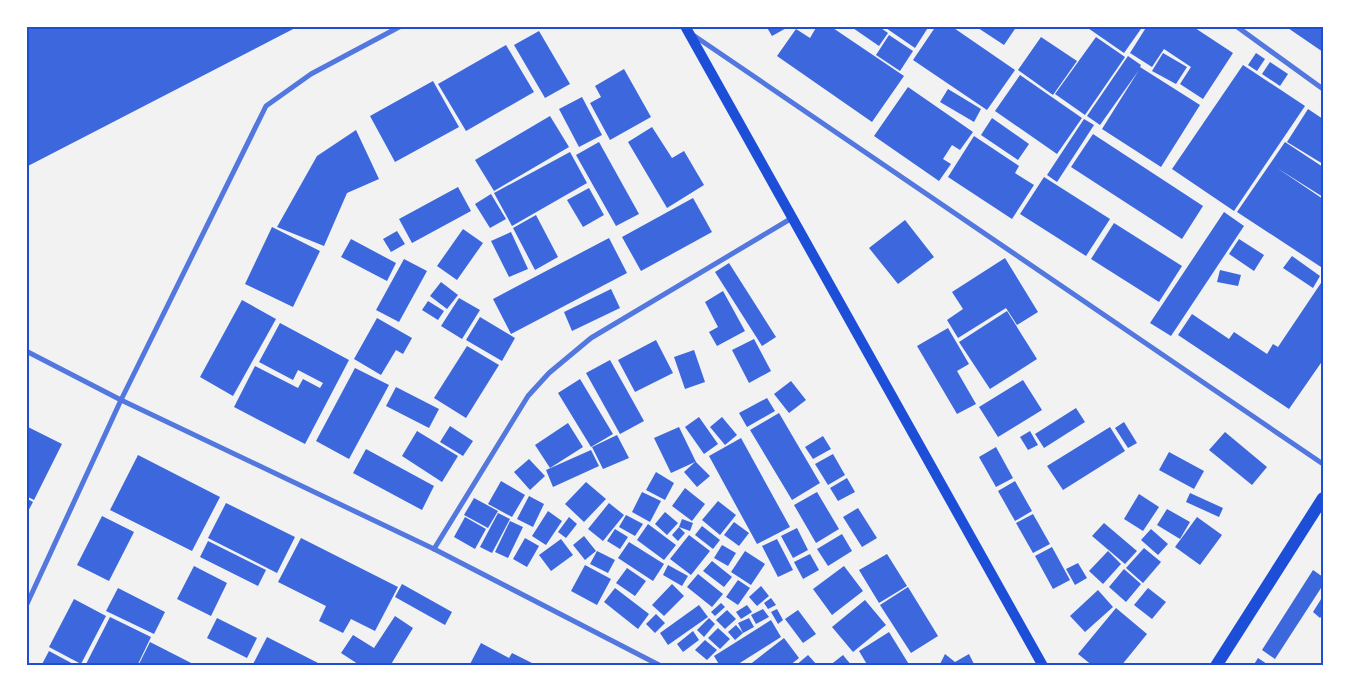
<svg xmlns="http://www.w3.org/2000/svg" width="1349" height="692" viewBox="0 0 1349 692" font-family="'Roboto Condensed',sans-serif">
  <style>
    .building { fill: #3d67dc }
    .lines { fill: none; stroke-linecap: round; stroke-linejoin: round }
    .minor { stroke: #5277de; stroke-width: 5 }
    .secondary { stroke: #1d4ed8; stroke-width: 10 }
    .primary { stroke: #1d4ed8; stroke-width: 12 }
    .neatline { fill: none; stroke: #1d4ed8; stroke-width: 2 }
  </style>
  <rect width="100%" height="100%" fill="#f2f2f2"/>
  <g class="building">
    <path d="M26 26H299L26 167Z"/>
    <path d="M766 26H790L772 36Z"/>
    <path d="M817 26H830L904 76 872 122 777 56 796 29 810 38Z"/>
    <path d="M850 26H878L888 33 879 46Z"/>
    <path d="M883 26H929L915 48Z"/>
    <path d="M936 26H951L1015 70 987 110 913 60Z"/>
    <path d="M975 26H1017L1004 45Z"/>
    <path d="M1085 26H1143L1124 53Z"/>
    <path d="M1147 26H1192L1233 53 1203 99 1180 84 1191 67 1164 49 1152 67 1130 53Z"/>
    <path d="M1285 26H1323V52Z"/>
    <path d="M539 31 570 84 545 98 514 45Z"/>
    <path d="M889 35 913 51 900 71 876 55Z"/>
    <path d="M1041 37 1077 61 1053 95 1018 70Z"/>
    <path d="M1096 37 1125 57 1085 115 1055 94Z"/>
    <path d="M506 45 534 92 466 131 438 84Z"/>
    <path d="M1163 53 1187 67 1176 84 1152 71Z"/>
    <path d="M1256 53 1265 59 1257 71 1248 65Z"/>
    <path d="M1128 56 1141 65 1140 67 1200 105 1161 167 1102 129 1139 70 1100 125 1087 116Z"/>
    <path d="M1270 62 1288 74 1280 86 1262 74Z"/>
    <path d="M1243 65 1305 106 1234 211 1172 169Z"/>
    <path d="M624 69 651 117 610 140 590 103 601 97 595 86Z"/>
    <path d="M1020 75 1082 118 1057 154 995 111Z"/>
    <path d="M433 81 459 127 395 162 370 116Z"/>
    <path d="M908 87 973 132 960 150 952 145 943 159 951 164 939 181 874 136Z"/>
    <path d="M948 89 981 109 974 122 940 102Z"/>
    <path d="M582 97 602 135 579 147 559 109Z"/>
    <path d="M1308 109 1323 119V164L1287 142Z"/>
    <path d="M550 116 569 147 494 191 475 160Z"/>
    <path d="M992 118 1029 144 1018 160 981 135Z"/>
    <path d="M1084 119 1094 125 1057 182 1047 175Z"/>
    <path d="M652 127 672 158 684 151 704 185 667 208 628 142Z"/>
    <path d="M356 130 379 179 347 193 324 246 277 227 317 156Z"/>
    <path d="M1093 134 1203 206 1182 239 1071 167Z"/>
    <path d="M974 136 1019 166 1015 173 1034 185 1012 219 948 177Z"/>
    <path d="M599 142 639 214 616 226 576 155Z"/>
    <path d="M1285 142 1323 167V197L1277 168 1323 199V264L1321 267 1237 212Z"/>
    <path d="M570 152 587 183 512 226 494 193Z"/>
    <path d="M1044 177 1110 219 1086 256 1020 214Z"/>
    <path d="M458 187 471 211 412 243 399 219Z"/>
    <path d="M589 188 604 215 583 227 567 200Z"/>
    <path d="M491 194 506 219 490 228 475 204Z"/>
    <path d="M693 198 712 232 641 271 622 237Z"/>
    <path d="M1224 212 1244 226 1171 336 1150 323Z"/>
    <path d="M536 215 558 257 535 270 513 228Z"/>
    <path d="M905 220 934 257 898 284 869 248Z"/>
    <path d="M1114 223 1182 266 1159 302 1091 259Z"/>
    <path d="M272 227 320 251 293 307 245 284Z"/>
    <path d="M463 229 483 243 457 280 437 266Z"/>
    <path d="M397 231 405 244 391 252 383 239Z"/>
    <path d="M511 232 528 269 509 277 491 241Z"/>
    <path d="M609 238 627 273 511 334 493 299Z"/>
    <path d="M351 239 396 263 387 281 341 257Z"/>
    <path d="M1239 239 1264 255 1254 271 1229 254Z"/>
    <path d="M1292 256 1320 276 1313 288 1283 268Z"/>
    <path d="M1005 258 1038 312 1017 325 1006 308 958 338 947 320 963 309 952 292Z"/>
    <path d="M404 259 427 271 399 322 376 310Z"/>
    <path d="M729 263 776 337 762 346 715 272Z"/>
    <path d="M1220 270 1241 275 1238 286 1217 282Z"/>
    <path d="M1323 280V360L1289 409 1178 335 1192 314 1229 339 1234 332 1267 354 1273 344 1278 347Z"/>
    <path d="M441 282 458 295 447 309 430 296Z"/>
    <path d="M611 289 620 308 572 331 564 312Z"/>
    <path d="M723 291 745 331 717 346 709 332 718 327 705 302Z"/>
    <path d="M459 298 480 310 462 339 441 326Z"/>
    <path d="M242 300 276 319 233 396 200 377Z"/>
    <path d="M428 301 444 311 438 320 422 310Z"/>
    <path d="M1007 311 1037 359 990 389 959 342Z"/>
    <path d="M480 317 515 338 502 361 466 340Z"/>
    <path d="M377 318 412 338 403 354 396 350 381 375 354 359Z"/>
    <path d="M280 323 349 360 305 444 234 407 255 366 298 388 303 379 320 388 323 383 298 370 293 380 259 362Z"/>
    <path d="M948 328 969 364 957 371 976 404 957 414 917 346Z"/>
    <path d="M754 339 771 371 749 383 732 350Z"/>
    <path d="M656 340 673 373 635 392 618 360Z"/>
    <path d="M467 346 499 365 466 418 434 398Z"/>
    <path d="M694 350 705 382 685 389 674 357Z"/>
    <path d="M610 360 644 421 620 434 586 373Z"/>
    <path d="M355 368 389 385 349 459 316 441Z"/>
    <path d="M580 379 613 434 591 447 558 393Z"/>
    <path d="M1023 380 1042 410 998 437 979 407Z"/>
    <path d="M791 381 806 400 789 413 774 394Z"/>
    <path d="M396 387 439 409 429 428 386 406Z"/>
    <path d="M767 398 775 411 747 427 739 413Z"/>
    <path d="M1076 408 1085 422 1044 448 1035 434Z"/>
    <path d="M779 413 820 483 792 500 750 430Z"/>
    <path d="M699 417 718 444 704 454 685 427Z"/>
    <path d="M722 417 737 435 725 445 710 427Z"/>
    <path d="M1124 422 1137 443 1128 448 1115 428Z"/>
    <path d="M568 423 583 447 550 468 535 445Z"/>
    <path d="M26 426 62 444 34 500 26 496Z"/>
    <path d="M450 426 473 441 463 456 440 442Z"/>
    <path d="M679 427 696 462 710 476 697 487 684 472 695 462 671 473 654 438Z"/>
    <path d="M1110 427 1125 451 1063 490 1047 466Z"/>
    <path d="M417 431 458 456 442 482 402 456Z"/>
    <path d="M1030 431 1038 445 1028 450 1020 437Z"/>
    <path d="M1225 432 1267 467 1252 485 1209 450Z"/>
    <path d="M617 435 629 458 603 469 592 447Z"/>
    <path d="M823 436 831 449 813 459 805 447Z"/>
    <path d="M741 438 790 527 757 544 709 456Z"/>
    <path d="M996 447 1013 478 996 487 979 457Z"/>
    <path d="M366 449 434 486 422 510 353 473Z"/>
    <path d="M591 450 599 466 553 487 546 470Z"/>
    <path d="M1169 452 1204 471 1194 489 1159 470Z"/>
    <path d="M833 454 845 475 828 485 815 464Z"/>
    <path d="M138 455 220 497 192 551 110 510Z"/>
    <path d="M529 459 545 476 530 490 514 472Z"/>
    <path d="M656 472 674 483 665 500 646 490Z"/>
    <path d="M847 478 855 492 838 501 830 488Z"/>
    <path d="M501 481 525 495 512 517 488 504Z"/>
    <path d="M1015 481 1032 511 1015 521 998 491Z"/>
    <path d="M586 482 606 499 584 522 565 504Z"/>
    <path d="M685 488 705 504 692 521 672 506Z"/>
    <path d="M642 492 661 501 650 522 632 512Z"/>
    <path d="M817 492 839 529 816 543 794 505Z"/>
    <path d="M1190 493 1223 508 1219 517 1186 502Z"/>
    <path d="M1139 494 1159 507 1143 531 1124 519Z"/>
    <path d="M529 496 544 504 533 527 517 519Z"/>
    <path d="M26 498 33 502 26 515Z"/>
    <path d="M474 498 498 511 488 528 464 515Z"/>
    <path d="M718 501 736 515 720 535 702 520Z"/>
    <path d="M226 503 295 537 277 573 208 538Z"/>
    <path d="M609 503 624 515 603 541 588 529Z"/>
    <path d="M858 508 877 538 862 547 843 517Z"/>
    <path d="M1167 509 1190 522 1180 539 1157 525Z"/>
    <path d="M548 511 562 521 546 545 532 536Z"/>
    <path d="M665 512 678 523 667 535 655 524Z"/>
    <path d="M498 513 510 519 492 553 480 547Z"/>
    <path d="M1033 514 1050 544 1033 553 1016 523Z"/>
    <path d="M626 515 643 524 635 536 619 527Z"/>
    <path d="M102 516 134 532 109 581 77 565Z"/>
    <path d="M465 517 486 529 475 549 454 537Z"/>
    <path d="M569 517 577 524 566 538 558 532Z"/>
    <path d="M1197 517 1222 535 1200 565 1175 547Z"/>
    <path d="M682 519 693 523 690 531 679 527 685 533 678 541 672 535 679 527Z"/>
    <path d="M510 521 523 527 508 558 495 552Z"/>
    <path d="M734 522 749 533 739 546 724 535Z"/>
    <path d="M1104 523 1137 551 1125 564 1092 536Z"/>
    <path d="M648 524 676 545 664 560 637 540Z"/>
    <path d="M702 526 720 540 713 549 695 535Z"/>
    <path d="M797 528 808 550 793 558 781 536Z"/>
    <path d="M615 529 628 537 620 549 607 541Z"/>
    <path d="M1151 529 1168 544 1158 555 1141 540Z"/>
    <path d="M842 534 852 551 828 566 817 549Z"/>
    <path d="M689 535 710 551 691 575 670 559Z"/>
    <path d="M584 536 596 551 585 560 573 545Z"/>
    <path d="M301 538 398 587 375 631 351 619 343 633 319 621 326 606 278 582Z"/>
    <path d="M525 538 539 546 527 567 513 559Z"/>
    <path d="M561 539 573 555 551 571 539 555Z"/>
    <path d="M777 539 793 570 778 577 762 546Z"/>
    <path d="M208 541 266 570 258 586 200 557Z"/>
    <path d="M629 542 664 564 653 581 618 558Z"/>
    <path d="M722 545 736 553 728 566 714 558Z"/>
    <path d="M1052 547 1070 580 1053 589 1035 556Z"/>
    <path d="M1144 548 1161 562 1143 583 1126 568Z"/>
    <path d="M597 551 615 560 608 573 590 564Z"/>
    <path d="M745 551 765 564 751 585 731 572Z"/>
    <path d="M1108 551 1121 564 1103 584 1089 571Z"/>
    <path d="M810 554 819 570 803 579 794 562Z"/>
    <path d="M887 554 907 586 879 603 859 570Z"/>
    <path d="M712 561 732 577 724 587 703 571Z"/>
    <path d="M1078 563 1087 578 1075 585 1066 569Z"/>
    <path d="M585 565 611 579 597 605 571 591Z"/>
    <path d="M668 565 688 576 682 586 663 575Z"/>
    <path d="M194 566 227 583 211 616 177 599Z"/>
    <path d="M844 566 863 591 832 615 813 589Z"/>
    <path d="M627 568 646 581 635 596 616 583Z"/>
    <path d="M1124 569 1141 584 1126 602 1109 587Z"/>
    <path d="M1313 570 1323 577V585L1275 659 1262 650Z"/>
    <path d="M698 574 723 594 712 607 687 587Z"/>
    <path d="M738 580 750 588 738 605 726 597Z"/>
    <path d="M402 584 452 612 445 625 395 597Z"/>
    <path d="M672 584 684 596 664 616 652 605Z"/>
    <path d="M761 586 769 596 757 606 749 597Z"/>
    <path d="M908 587 938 636 911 653 880 605Z"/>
    <path d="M118 588 165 612 154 634 106 611Z"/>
    <path d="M615 588 649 614 638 629 604 602Z"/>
    <path d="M1148 588 1166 602 1152 619 1134 605Z"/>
    <path d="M1098 590 1113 607 1085 632 1070 616Z"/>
    <path d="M1323 596V614L1320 618 1313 612Z"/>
    <path d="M771 598 776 605 768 609 764 603Z"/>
    <path d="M74 599 106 616 81 664 49 647Z"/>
    <path d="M865 600 886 625 853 652 832 627Z"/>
    <path d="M721 603 725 607 715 616 711 612Z"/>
    <path d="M699 605 708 617 668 645 660 633Z"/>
    <path d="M747 605 752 612 741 619 736 612Z"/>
    <path d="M1116 608 1147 634 1121 666H1093L1078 654Z"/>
    <path d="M763 609 769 617 756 624 751 615Z"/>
    <path d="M777 609 783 620 778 624 771 612Z"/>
    <path d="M727 610 736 619 725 629 716 620Z"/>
    <path d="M798 610 816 634 803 643 785 619Z"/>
    <path d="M656 614 665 623 655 633 646 624Z"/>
    <path d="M395 616 413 628 390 666H361L341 653 353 635 374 648Z"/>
    <path d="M110 617 151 637 137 666H85Z"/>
    <path d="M217 618 257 638 247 658 207 638Z"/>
    <path d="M709 618 715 624 704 637 697 630Z"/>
    <path d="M749 618 754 627 743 633 738 623Z"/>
    <path d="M771 620 781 637 735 666H720L714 656Z"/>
    <path d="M736 625 743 633 735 640 728 632Z"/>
    <path d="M718 628 730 639 720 649 708 638Z"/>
    <path d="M693 631 699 640 683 652 677 644Z"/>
    <path d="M889 632 910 666H868L859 651Z"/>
    <path d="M267 637 324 666H252Z"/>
    <path d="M784 638 799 658 789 666H748Z"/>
    <path d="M705 640 717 650 707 660 695 650Z"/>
    <path d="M150 642 197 666H138Z"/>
    <path d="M481 643 509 658 512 653 538 666H469Z"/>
    <path d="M49 651 77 666H41Z"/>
    <path d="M945 654 955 662 969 654 975 666H939Z"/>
    <path d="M808 655 818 666H795Z"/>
    <path d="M843 655 852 666H829Z"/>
    <path d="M1258 658 1270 666H1253Z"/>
  </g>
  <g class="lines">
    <g class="minor">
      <path d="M1236 26 1323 89"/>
      <path d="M693 35 1323 464"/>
      <path d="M26 351 121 400 434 549 661 666"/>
      <path d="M434 549 528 396 549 373 591 338 792 218"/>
      <path d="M26 606 121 400 266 106 311 74 401 26"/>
    </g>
    <path class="secondary" d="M685 26 1043 666"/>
    <path class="primary" d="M1216 666 1323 498"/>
  </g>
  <rect width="1349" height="692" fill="none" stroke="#ffffff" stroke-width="55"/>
  <rect x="28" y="28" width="1294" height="636" class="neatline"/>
</svg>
